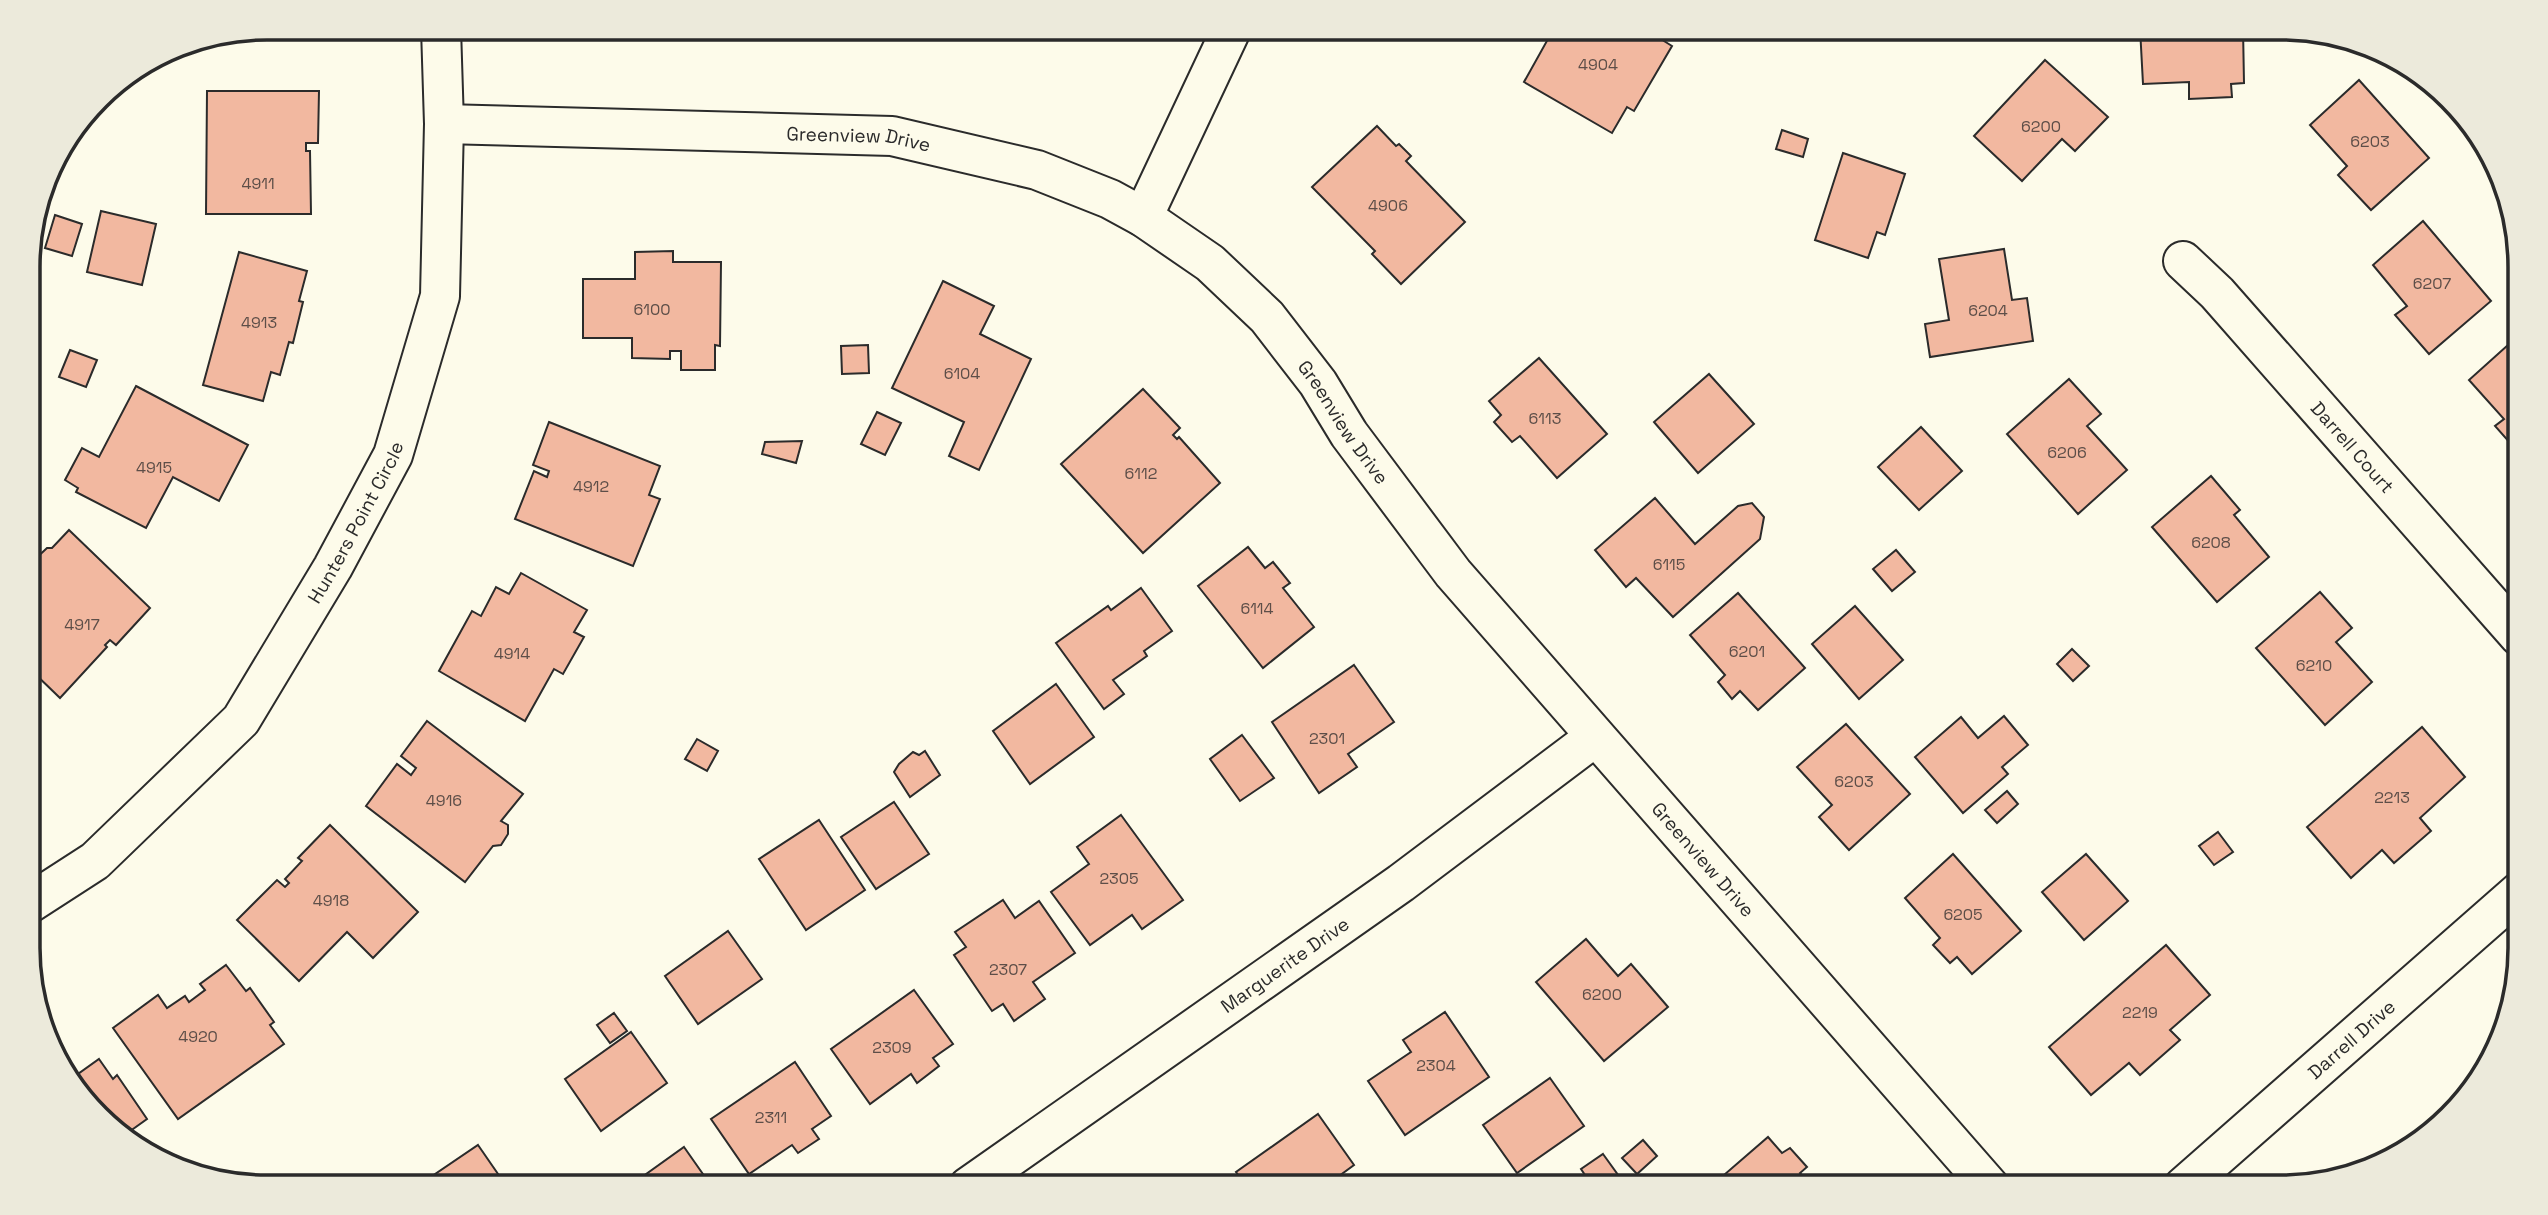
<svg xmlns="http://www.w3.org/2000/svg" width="2548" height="1215" viewBox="0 0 2548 1215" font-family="'Space Grotesk',sans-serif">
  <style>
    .building { fill: #f2b8a0; stroke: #2b2b2b; stroke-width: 2 }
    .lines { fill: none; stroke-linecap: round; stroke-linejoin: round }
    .minor-casing { stroke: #2b2b2b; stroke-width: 42 }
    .minor { stroke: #fdfbea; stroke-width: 38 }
    .labels { text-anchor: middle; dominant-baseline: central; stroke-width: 5; stroke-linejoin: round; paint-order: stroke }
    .number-label { font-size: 16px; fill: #5d4e48 }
    .street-label { font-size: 19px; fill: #2b2b2b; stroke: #fdfbea }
    .rim { fill: none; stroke: #2b2b2b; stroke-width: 3.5 }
  </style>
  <rect width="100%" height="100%" fill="#fdfbea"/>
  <g class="building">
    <path d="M267 28H284L197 49 195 42Z"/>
    <path d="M1562 28H1672L1664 41 1672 46 1634 111 1627 107 1612 133 1524 82 1553 30 1559 33Z"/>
    <path d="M2140 28H2243L2244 83 2231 84 2232 97 2189 99V82L2143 84Z"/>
    <path d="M2045 60 2108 117 2075 151 2062 139 2022 181 1974 136Z"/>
    <path d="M2359 80 2429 158 2371 210 2338 175 2347 166 2310 125Z"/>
    <path d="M207 91H319L318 143H306V151H310L311 214H206Z"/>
    <path d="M1377 126 1396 146 1399 144 1411 156 1406 161 1465 222 1401 284 1372 254 1375 251 1312 187Z"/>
    <path d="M1782 130 1808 139 1803 157 1776 149Z"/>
    <path d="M1843 153 1905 174 1885 235 1877 232 1868 258 1815 240Z"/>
    <path d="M101 211 156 224 142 285 87 272Z"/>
    <path d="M55 215 82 224 72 256 45 248Z"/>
    <path d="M2423 221 2491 301 2429 354 2395 315 2407 306 2373 265Z"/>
    <path d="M2004 249 2012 300 2027 298 2033 341 1930 357 1925 324 1949 320 1939 259Z"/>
    <path d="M673 251V262H721L720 346 715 345V370H681V351H670V359L632 358V338H583V279H635V252Z"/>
    <path d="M239 252 307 271 299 301 303 302 293 343 289 342 280 375 271 372 263 401 203 385Z"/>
    <path d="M943 281 994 306 980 334 1031 359 979 470 949 456 964 422 892 388Z"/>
    <path d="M2518 336 2519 453 2495 426 2504 419 2469 380Z"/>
    <path d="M868 345 869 373 842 374 841 346Z"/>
    <path d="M70 350 97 360 86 387 59 377Z"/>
    <path d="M1539 358 1607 434 1557 478 1520 436 1512 442 1494 422 1501 415 1489 401Z"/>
    <path d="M1709 374 1754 424 1698 473 1654 422Z"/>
    <path d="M2069 379 2101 414 2087 426 2127 470 2078 514 2007 434Z"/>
    <path d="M136 386 248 445 219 501 173 477 146 528 76 492 78 488 65 480 82 448 99 457Z"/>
    <path d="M1143 389 1180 428 1173 435 1177 439 1179 437 1220 483 1143 553 1061 464Z"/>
    <path d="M877 412 901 423 885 455 861 444Z"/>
    <path d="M549 422 660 466 649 495 660 499 633 566 515 519 534 471 547 477 549 471 533 465Z"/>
    <path d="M1921 427 1962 471 1919 510 1878 467Z"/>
    <path d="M802 441 796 463 762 454 765 442Z"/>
    <path d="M2211 476 2240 510 2234 515 2269 557 2217 602 2152 527Z"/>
    <path d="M1655 498 1695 544 1738 506 1752 503 1764 517 1760 539 1673 617 1636 578 1626 587 1595 550Z"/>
    <path d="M69 530 150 608 116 645 110 640 105 645 107 647 60 698 29 668V572L32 569V562L47 548H52Z"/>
    <path d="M1248 547 1265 568 1273 562 1290 583 1283 588 1314 627 1263 668 1198 586Z"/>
    <path d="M1896 550 1915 572 1892 591 1873 569Z"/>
    <path d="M521 573 587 610 574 632 584 637 563 674 554 669 525 721 439 671 472 611 481 616 496 587 509 594Z"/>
    <path d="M1141 588 1172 631 1144 651 1147 656 1113 680 1124 694 1104 709 1056 643 1108 606 1111 610Z"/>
    <path d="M2320 592 2352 628 2336 642 2372 682 2325 725 2256 648Z"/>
    <path d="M1738 593 1805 668 1758 710 1740 691 1732 699 1718 682 1725 675 1690 635Z"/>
    <path d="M1855 606 1903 660 1859 699 1812 644Z"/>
    <path d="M2072 649 2089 666 2073 681 2057 664Z"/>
    <path d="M1354 665 1394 722 1348 754 1357 767 1319 793 1272 722Z"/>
    <path d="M1056 684 1094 737 1030 784 993 731Z"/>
    <path d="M2004 716 2028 745 2002 767 2008 774 1963 813 1915 757 1961 717 1978 738Z"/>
    <path d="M427 721 523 794 501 821 508 825V834L501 845 493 846 465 882 366 806 397 764 411 775 416 768 401 756Z"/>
    <path d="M1846 724 1910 794 1849 850 1819 817 1832 805 1797 767Z"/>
    <path d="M2422 727 2465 777 2420 818 2431 831 2394 863 2382 850 2351 878 2307 827Z"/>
    <path d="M1242 735 1274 778 1240 801 1210 759Z"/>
    <path d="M697 739 718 751 707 771 685 759Z"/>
    <path d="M925 751 940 775 910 797 894 772 899 764 913 752 919 755Z"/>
    <path d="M2007 791 2018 804 1997 823 1985 810Z"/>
    <path d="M894 802 929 854 876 889 841 837Z"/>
    <path d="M1121 815 1183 900 1142 929 1132 915 1090 945 1051 892 1089 864 1077 847Z"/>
    <path d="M819 820 865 890 806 930 759 859Z"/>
    <path d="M330 825 418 912 373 958 347 932 299 981 237 920 277 880 285 887 289 883 285 879 302 861 298 858Z"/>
    <path d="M2218 832 2233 852 2214 865 2199 846Z"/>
    <path d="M1953 854 2021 931 1972 974 1957 957 1950 963 1933 945 1940 938 1905 898Z"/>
    <path d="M2086 854 2128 901 2084 940 2042 892Z"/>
    <path d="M1003 900 1015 918 1039 901 1075 953 1033 982 1045 999 1014 1021 1003 1004 992 1011 954 955 966 947 955 932Z"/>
    <path d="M728 931 762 979 698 1024 665 976Z"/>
    <path d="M1586 939 1618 976 1631 964 1668 1007 1604 1061 1536 982Z"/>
    <path d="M2166 945 2210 995 2170 1030 2180 1040 2140 1075 2129 1063 2091 1095 2049 1047Z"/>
    <path d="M226 965 246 991 250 988 274 1022 270 1025 284 1044 178 1119 113 1028 158 995 167 1008 185 996 189 1002 205 990 200 984Z"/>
    <path d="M914 990 953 1044 933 1058 939 1066 917 1083 911 1074 870 1104 831 1049Z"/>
    <path d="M1445 1012 1489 1077 1405 1135 1368 1081 1411 1052 1403 1040Z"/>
    <path d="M614 1013 627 1031 610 1043 597 1025Z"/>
    <path d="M631 1032 667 1083 601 1131 565 1079Z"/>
    <path d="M99 1059 113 1079 117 1075 147 1119 126 1134 77 1093 68 1071 70 1069 75 1076Z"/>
    <path d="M795 1062 831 1116 812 1129 819 1139 798 1153 792 1145 749 1174 711 1119Z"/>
    <path d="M1550 1078 1584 1126 1517 1173 1483 1125Z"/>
    <path d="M1318 1114 1354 1165 1324 1187H1247L1236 1172Z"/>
    <path d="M1768 1137 1782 1153 1790 1148 1807 1167 1800 1173 1812 1187H1722L1717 1181Z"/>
    <path d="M1643 1140 1657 1156 1637 1174 1622 1158Z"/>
    <path d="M478 1145 507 1187H416Z"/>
    <path d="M684 1147 712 1187H628Z"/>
    <path d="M1603 1154 1626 1186 1625 1187H1593L1581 1169Z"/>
  </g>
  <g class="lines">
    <g class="minor-casing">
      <g id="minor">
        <path id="s1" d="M444 124 892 136 1037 170 1110 199 1143 217 1210 263 1267 317 1318 383 1349 434 1453 573 1990 1187"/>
        <path d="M1143 217 1232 28"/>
        <path id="s2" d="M2183 261 2217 293 2519 636"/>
        <path id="s3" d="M30 903 95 861 241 720 333 567 393 455 440 296 444 124 441 28"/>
        <path id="s4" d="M968 1187 1401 883 1595 737"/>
        <path id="s5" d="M2183 1187 2520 891"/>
      </g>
    </g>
    <use href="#minor" class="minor"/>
  </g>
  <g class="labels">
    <g class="number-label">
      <text x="1598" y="64">4904</text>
      <text x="2041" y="126">6200</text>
      <text x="2370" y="141">6203</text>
      <text x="258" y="183">4911</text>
      <text x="1388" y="205">4906</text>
      <text x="2432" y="283">6207</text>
      <text x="652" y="309">6100</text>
      <text x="1988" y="310">6204</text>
      <text x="259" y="322">4913</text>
      <text x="962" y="373">6104</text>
      <text x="1545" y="418">6113</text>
      <text x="2067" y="452">6206</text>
      <text x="154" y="467">4915</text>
      <text x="1141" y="473">6112</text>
      <text x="591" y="486">4912</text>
      <text x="2211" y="542">6208</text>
      <text x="1669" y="564">6115</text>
      <text x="1257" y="608">6114</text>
      <text x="82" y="624">4917</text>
      <text x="1747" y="651">6201</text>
      <text x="512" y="653">4914</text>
      <text x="2314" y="665">6210</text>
      <text x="1327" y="738">2301</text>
      <text x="1854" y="781">6203</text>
      <text x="2392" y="797">2213</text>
      <text x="444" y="800">4916</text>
      <text x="1119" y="878">2305</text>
      <text x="331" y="900">4918</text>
      <text x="1963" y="914">6205</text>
      <text x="1008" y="969">2307</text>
      <text x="1602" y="994">6200</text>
      <text x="2140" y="1012">2219</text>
      <text x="198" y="1036">4920</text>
      <text x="892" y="1047">2309</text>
      <text x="1436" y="1065">2304</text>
      <text x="771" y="1117">2311</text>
    </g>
    <g class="street-label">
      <text stroke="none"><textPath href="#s1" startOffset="415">Greenview Drive</textPath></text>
      <text stroke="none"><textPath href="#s1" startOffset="1003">Greenview Drive</textPath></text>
      <text stroke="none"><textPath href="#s2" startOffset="252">Darrell Court</textPath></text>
      <text stroke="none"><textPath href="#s3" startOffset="509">Hunters Point Circle</textPath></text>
      <text stroke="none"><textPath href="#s1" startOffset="1570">Greenview Drive</textPath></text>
      <text stroke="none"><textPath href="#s4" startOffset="387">Marguerite Drive</textPath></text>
      <text stroke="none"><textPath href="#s5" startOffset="224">Darrell Drive</textPath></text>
    </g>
  </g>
  <path d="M0 0H2548V1215H0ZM267 40H2281A227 227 0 0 1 2508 267V948A227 227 0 0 1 2281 1175H267A227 227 0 0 1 40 948V267A227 227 0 0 1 267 40Z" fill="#eceadb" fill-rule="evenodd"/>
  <path class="rim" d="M267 40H2281A227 227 0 0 1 2508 267V948A227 227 0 0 1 2281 1175H267A227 227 0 0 1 40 948V267A227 227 0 0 1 267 40Z"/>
</svg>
